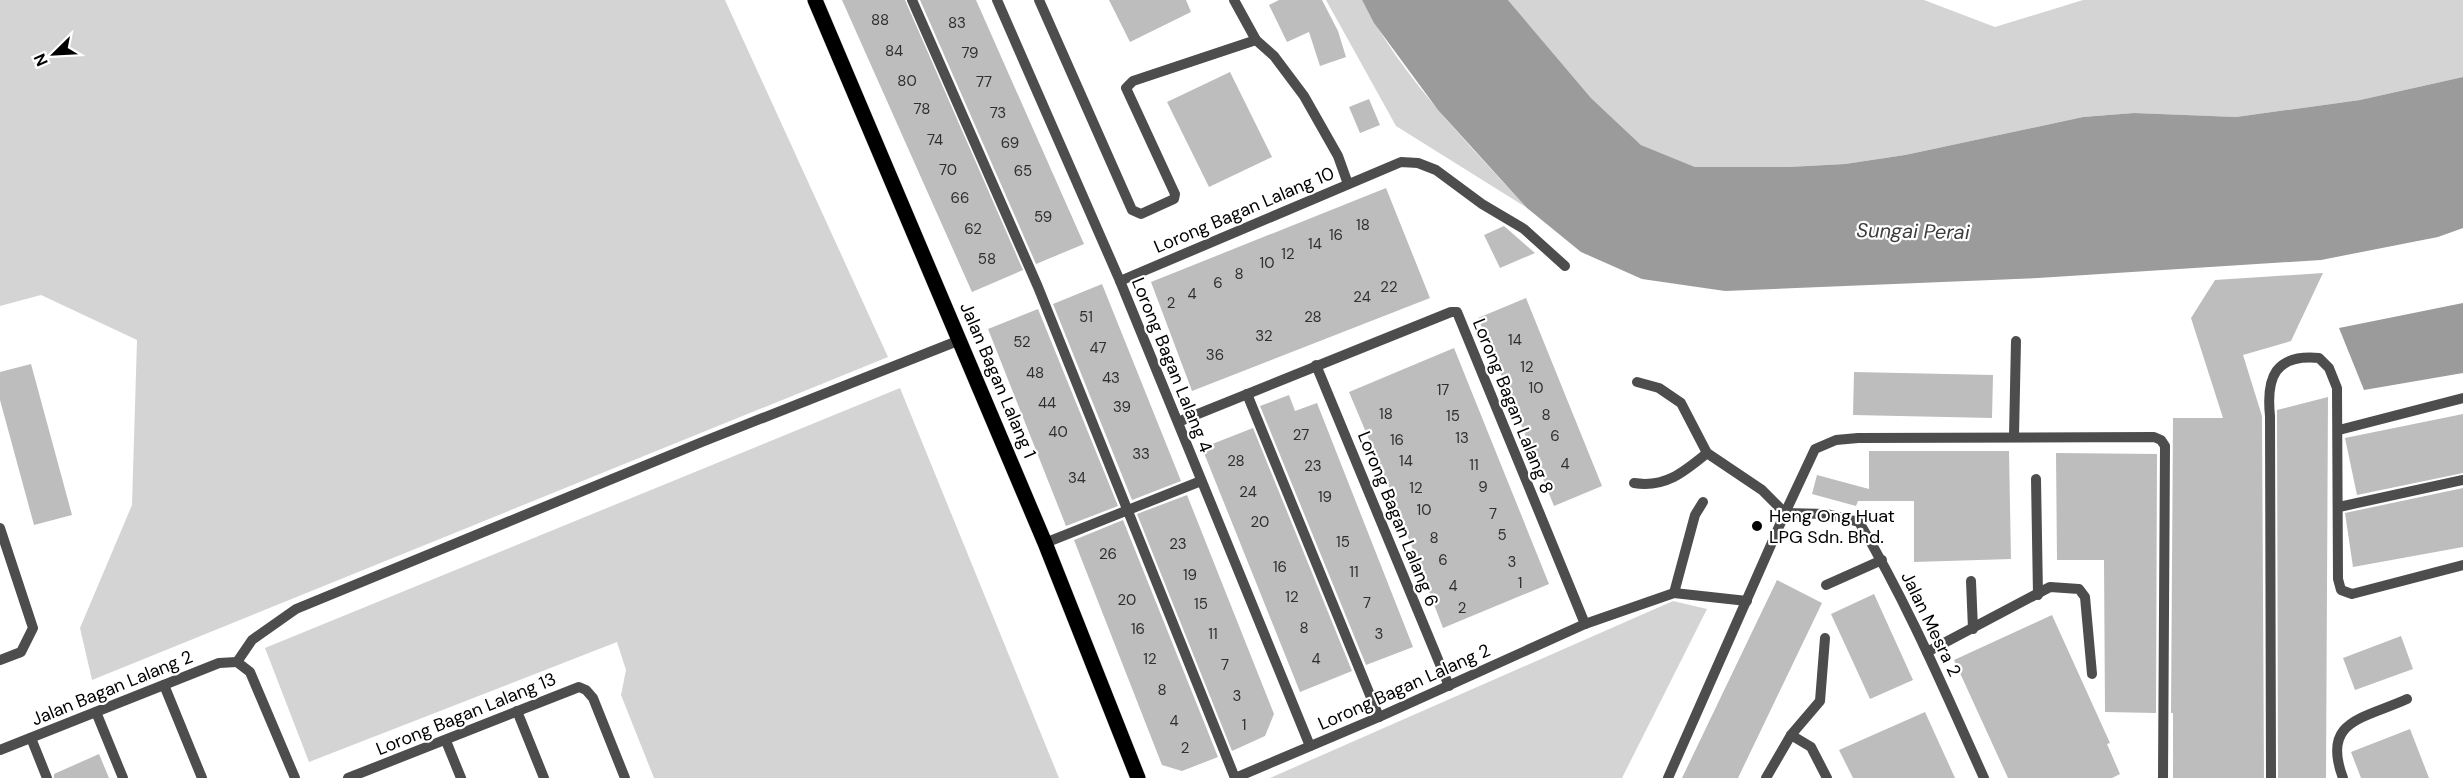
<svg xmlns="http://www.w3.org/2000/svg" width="2463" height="778" viewBox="0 0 2463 778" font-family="'DM Sans',sans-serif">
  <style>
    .green { fill: #d4d4d4 }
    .water { fill: #9b9b9b }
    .building { fill: #bdbdbd }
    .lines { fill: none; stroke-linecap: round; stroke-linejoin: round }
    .major-casing { stroke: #dbdbdb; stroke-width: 16 }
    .minor { stroke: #4d4d4d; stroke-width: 10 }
    .major { stroke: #000; stroke-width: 15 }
    .poi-dot { fill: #000; stroke: #fff; stroke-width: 2 }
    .labels { text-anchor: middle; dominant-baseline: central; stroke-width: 4.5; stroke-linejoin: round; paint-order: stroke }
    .number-label { font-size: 15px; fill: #2f2f2f }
    .street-label { font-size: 18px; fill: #000; stroke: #fff }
    .poi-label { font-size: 18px; fill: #000; stroke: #fff; text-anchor: start }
    .water-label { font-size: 20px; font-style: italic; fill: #3c3c3c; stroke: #fff }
  </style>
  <rect width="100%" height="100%" fill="#fff"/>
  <g class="green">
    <path d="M0 0H725L888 357 92 680 80 628 132 505 137 340 41 295 0 306Z"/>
    <path d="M1326 0H1362C1402 78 1468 143 1527 208L1396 126Z"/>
    <path d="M1508 0H1924L1995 27 2083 0H2463V77L2360 100 2236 117 2134 113 2083 117 1905 155 1845 164 1788 167H1695L1641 145 1591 98Z"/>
    <path d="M900 388 1059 778H654L621 695 626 670 617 642 309 762 265 648Z"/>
    <path d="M1673 601 1707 609 1622 778H1270Z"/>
  </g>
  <g class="water">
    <path d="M1362 0H1508L1591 98 1641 145 1695 167H1788L1845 164 1905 155 2083 117 2134 113 2236 117 2360 100 2463 77V228L2438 237 2321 260 2038 278 1725 291 1642 279 1581 252 1527 208 1438 110 1374 23Z"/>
    <path d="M2463 303V373L2364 390 2339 328Z"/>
  </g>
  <g class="building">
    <path d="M842 0H905L1023 270 972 292Z"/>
    <path d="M920 0H976L1084 244 1036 264Z"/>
    <path d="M1109 0H1186L1191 12 1130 42Z"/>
    <path d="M1279 0H1322L1338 31 1346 57 1320 66 1309 32 1287 42 1269 5Z"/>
    <path d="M1230 72 1272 157 1209 187 1167 102Z"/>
    <path d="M1369 99 1380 125 1360 133 1349 107Z"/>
    <path d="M1386 188 1430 298 1192 391 1151 282Z"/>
    <path d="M1504 226 1535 253 1500 268 1484 235Z"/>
    <path d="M2323 273 2291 341 2243 355 2262 416 2264 778H2173V713H2171L2173 418H2223L2191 318 2215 280Z"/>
    <path d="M1102 284 1181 481 1132 500 1053 304Z"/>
    <path d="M1526 298 1602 486 1554 506 1478 318Z"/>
    <path d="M1038 309 1118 506 1066 526 988 329Z"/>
    <path d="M1454 348 1549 584 1443 628 1389 487 1349 392Z"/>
    <path d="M31 364 72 515 34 525 0 400V372Z"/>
    <path d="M1854 372 1993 375 1992 418 1853 415Z"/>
    <path d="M1289 395 1295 411 1317 403 1413 647 1366 665 1260 406Z"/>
    <path d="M2328 397 2326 778H2278L2277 410Z"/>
    <path d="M2463 414V473L2357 495 2345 438Z"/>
    <path d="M1253 428 1352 671 1300 692 1202 448Z"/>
    <path d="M1869 451H2009L2011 559 1914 562V501H1858L1856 506 1812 494 1817 475 1869 489Z"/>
    <path d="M2056 453 2157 454 2156 713 2105 712 2104 560H2057Z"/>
    <path d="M2463 488V547L2353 567 2345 513Z"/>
    <path d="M1187 495 1274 714 1265 736 1232 751 1137 514Z"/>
    <path d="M1123 520 1218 757 1182 771 1162 765 1074 540Z"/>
    <path d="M1777 580 1822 603 1738 778H1682Z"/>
    <path d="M1874 594 1913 680 1870 699 1831 614Z"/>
    <path d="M2052 615 2110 743 2107 744 2120 774 2112 778H2008L1954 660Z"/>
    <path d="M2401 636 2413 669 2355 690 2343 658Z"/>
    <path d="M1925 712 1955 778H1853L1839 750Z"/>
    <path d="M2410 729 2429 778H2361L2351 752Z"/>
    <path d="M99 754 109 778H54V774Z"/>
  </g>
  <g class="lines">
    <g class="major-casing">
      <path id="major" d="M815 0 1045 543 1138 778"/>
    </g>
    <g class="minor">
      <path d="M912 0 1038 287 1235 778"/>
      <path d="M997 0 1120 281 1310 746"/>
      <path d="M1039 0 1132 210 1141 214 1174 199 1175 194 1126 88 1133 81 1256 40"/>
      <path d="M1234 0 1256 40 1274 56 1304 96 1338 156 1348 184"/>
      <path d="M1120 281 1401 162 1418 163 1436 170 1482 204 1524 229 1565 266"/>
      <path d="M1316 365 1449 686"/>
      <path d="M1637 382 1659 388 1681 403 1707 453 1762 490 1785 513"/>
      <path d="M1247 394 1379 717"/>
      <path d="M1178 422 1451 312H1457L1585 624"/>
      <path d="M2339 430 2463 398"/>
      <path d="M2014 436 2016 341"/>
      <path d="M2036 479 2038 595"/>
      <path d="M1634 483C1665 488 1684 472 1707 453"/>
      <path d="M2339 507 2463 480"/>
      <path d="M1785 513 1827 514 1859 522C1908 604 1945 692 1984 778"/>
      <path d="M0 528 33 628 21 652 0 660"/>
      <path d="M1045 543 1201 481"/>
      <path d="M1971 581 1973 629"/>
      <path d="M1826 585 1882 560"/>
      <path d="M1674 593 1695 515 1703 502"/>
      <path d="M1927 652 2050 587 2079 589 2085 597 2092 674"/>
      <path d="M237 662 252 640 296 609 702 442 960 340"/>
      <path d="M237 662 250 672 295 778"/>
      <path d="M164 685 202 778"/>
      <path d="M517 711 544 778"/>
      <path d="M96 712 123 778"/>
      <path d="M1791 735 1811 747 1827 778"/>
      <path d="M31 738 47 778"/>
      <path d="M446 741 461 778"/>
      <path d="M0 750 219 663 237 662"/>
      <path d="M348 778 579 687 586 690 593 698 625 778"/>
      <path d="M1235 778 1379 717 1585 624 1674 593 1747 601"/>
      <path d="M1668 778 1785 513 1815 449 1836 440 1858 438 2154 437 2161 440 2165 446 2163 778"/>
      <path d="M1766 778 1791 735 1820 701 1825 638"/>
      <path d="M2271 778 2270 416C2266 377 2275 354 2319 358L2329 368 2337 388 2338 579 2341 590 2352 594 2463 565"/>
      <path d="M2343 778C2321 720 2363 719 2407 699"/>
    </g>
    <use href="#major" class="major"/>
  </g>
  <circle class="poi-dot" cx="1757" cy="526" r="6"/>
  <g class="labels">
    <g class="number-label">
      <text x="880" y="20">88</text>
      <text x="957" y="23">83</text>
      <text x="894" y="51">84</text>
      <text x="970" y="53">79</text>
      <text x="907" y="81">80</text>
      <text x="984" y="82">77</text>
      <text x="922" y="109">78</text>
      <text x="998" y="113">73</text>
      <text x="935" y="140">74</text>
      <text x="1010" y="143">69</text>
      <text x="948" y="170">70</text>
      <text x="1023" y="171">65</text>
      <text x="960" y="198">66</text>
      <text x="1043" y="217">59</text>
      <text x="1363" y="225">18</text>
      <text x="973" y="229">62</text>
      <text x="1336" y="235">16</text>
      <text x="1315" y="244">14</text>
      <text x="1288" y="254">12</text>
      <text x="987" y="259">58</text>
      <text x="1267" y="263">10</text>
      <text x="1239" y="274">8</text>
      <text x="1218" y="283">6</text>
      <text x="1389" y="287">22</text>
      <text x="1192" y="294">4</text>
      <text x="1362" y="297">24</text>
      <text x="1171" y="303">2</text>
      <text x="1086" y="317">51</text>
      <text x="1313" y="317">28</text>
      <text x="1264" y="336">32</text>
      <text x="1515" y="340">14</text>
      <text x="1022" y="342">52</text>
      <text x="1098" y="348">47</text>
      <text x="1215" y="355">36</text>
      <text x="1527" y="367">12</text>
      <text x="1035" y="373">48</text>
      <text x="1111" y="378">43</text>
      <text x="1536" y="388">10</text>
      <text x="1443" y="390">17</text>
      <text x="1047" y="403">44</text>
      <text x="1122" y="407">39</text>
      <text x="1386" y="414">18</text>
      <text x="1546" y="415">8</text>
      <text x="1453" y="416">15</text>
      <text x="1058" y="432">40</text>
      <text x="1301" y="435">27</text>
      <text x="1555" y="436">6</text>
      <text x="1462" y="438">13</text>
      <text x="1397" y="440">16</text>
      <text x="1141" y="454">33</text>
      <text x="1236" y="461">28</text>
      <text x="1406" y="461">14</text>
      <text x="1565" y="464">4</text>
      <text x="1474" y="465">11</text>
      <text x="1313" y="466">23</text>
      <text x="1077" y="478">34</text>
      <text x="1483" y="487">9</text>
      <text x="1416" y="488">12</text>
      <text x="1248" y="492">24</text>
      <text x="1325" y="497">19</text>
      <text x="1424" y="510">10</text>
      <text x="1493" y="514">7</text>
      <text x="1260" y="522">20</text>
      <text x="1502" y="535">5</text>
      <text x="1434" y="538">8</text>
      <text x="1343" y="542">15</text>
      <text x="1178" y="544">23</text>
      <text x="1108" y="554">26</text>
      <text x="1443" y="560">6</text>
      <text x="1512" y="562">3</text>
      <text x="1280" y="567">16</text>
      <text x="1354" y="572">11</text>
      <text x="1190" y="575">19</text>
      <text x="1520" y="583">1</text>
      <text x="1453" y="586">4</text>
      <text x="1292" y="597">12</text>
      <text x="1127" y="600">20</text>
      <text x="1367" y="603">7</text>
      <text x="1201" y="604">15</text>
      <text x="1462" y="608">2</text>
      <text x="1304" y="628">8</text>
      <text x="1138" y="629">16</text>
      <text x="1213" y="634">11</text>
      <text x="1379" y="634">3</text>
      <text x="1150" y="659">12</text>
      <text x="1316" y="659">4</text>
      <text x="1225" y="665">7</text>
      <text x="1162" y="690">8</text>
      <text x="1237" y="696">3</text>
      <text x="1174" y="721">4</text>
      <text x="1244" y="725">1</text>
      <text x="1185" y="748">2</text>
    </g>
    <g class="street-label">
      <text transform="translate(1244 210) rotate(-23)">Lorong Bagan Lalang 10</text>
      <text transform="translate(1172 365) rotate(68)">Lorong Bagan Lalang 4</text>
      <text transform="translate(998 380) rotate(67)">Jalan Bagan Lalang 1</text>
      <text transform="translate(1513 406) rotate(68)">Lorong Bagan Lalang 8</text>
      <text transform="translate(1398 519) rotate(68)">Lorong Bagan Lalang 6</text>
      <text transform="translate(1931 624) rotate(64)">Jalan Mesra 2</text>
      <text transform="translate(1404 687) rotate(-24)">Lorong Bagan Lalang 2</text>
      <text transform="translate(112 688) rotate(-22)">Jalan Bagan Lalang 2</text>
      <text transform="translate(466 714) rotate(-22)">Lorong Bagan Lalang 13</text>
    </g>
    <g class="poi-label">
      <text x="1769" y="516">Heng Ong Huat<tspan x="1769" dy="21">LPG Sdn. Bhd.</tspan></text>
    </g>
    <g class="water-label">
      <text transform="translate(1913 231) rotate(1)">Sungai Perai</text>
    </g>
  </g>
  <g transform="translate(54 54) rotate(246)" stroke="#ffffff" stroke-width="4.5" paint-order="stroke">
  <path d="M0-4.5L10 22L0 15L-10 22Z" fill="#000000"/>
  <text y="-9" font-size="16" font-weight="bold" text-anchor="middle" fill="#000000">N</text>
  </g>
</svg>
